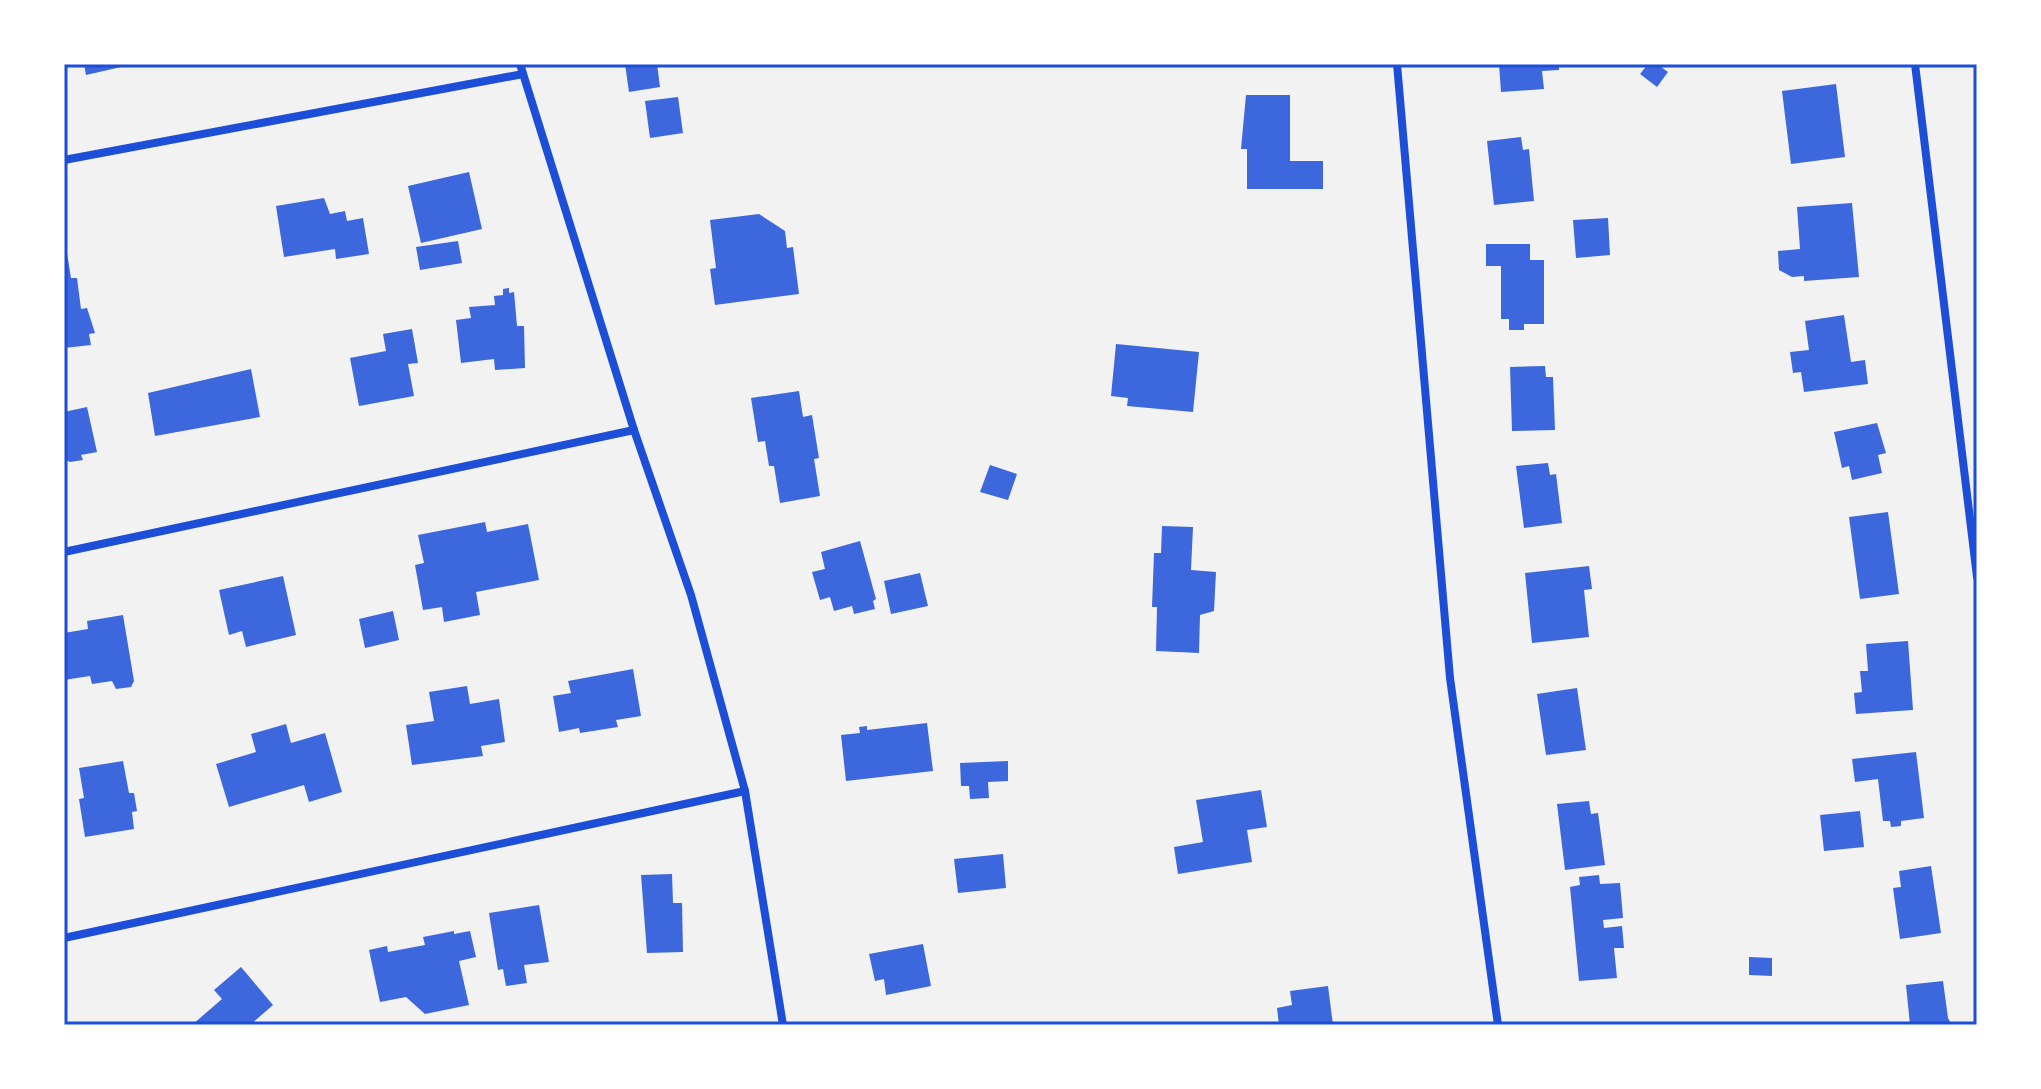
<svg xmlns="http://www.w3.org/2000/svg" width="2041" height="1089" viewBox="0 0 2041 1089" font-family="Spectral,serif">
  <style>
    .building { fill: #3d67dc }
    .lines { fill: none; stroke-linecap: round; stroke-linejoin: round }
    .minor { stroke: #1d4ed8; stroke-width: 8 }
    .neatline { fill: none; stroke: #1d4ed8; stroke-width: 3 }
  </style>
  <rect width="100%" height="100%" fill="#f2f2f2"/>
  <g class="building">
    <path d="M84 64H130V65L86 75Z"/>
    <path d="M625 64H657L660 87 629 92Z"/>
    <path d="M1499 64H1559V70L1542 71 1544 89 1501 92Z"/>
    <path d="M1648 64H1657L1668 72 1657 87 1640 74Z"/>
    <path d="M1836 84 1845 157 1791 164 1782 91Z"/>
    <path d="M1246 95H1290V161H1323V189H1247V149H1241Z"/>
    <path d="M678 97 683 133 650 138 645 101Z"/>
    <path d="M1521 137 1523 150 1529 149 1534 201 1494 205 1487 141Z"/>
    <path d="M469 172 482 229 421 243 408 186Z"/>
    <path d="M324 198 330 214 345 211 347 221 363 218 369 254 336 259 335 249 284 257 276 206Z"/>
    <path d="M1852 203 1859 277 1804 281V276L1792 277 1779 270 1778 251 1800 249 1797 207Z"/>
    <path d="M759 214 785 231 787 248 793 247 799 294 715 305 710 269 716 268 710 220Z"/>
    <path d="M1608 218 1610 255 1576 258 1573 220Z"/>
    <path d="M458 241 462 263 420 270 416 247Z"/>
    <path d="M1486 244H1530V260H1544V324H1524V330H1509V319H1501V266H1486Z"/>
    <path d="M67 253 71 278H77L81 309 87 308 95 333 89 334 91 345 64 348V254Z"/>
    <path d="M509 288V293L514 292 517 326H524L525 368 495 370 494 359 461 363 456 320 471 318 469 307 495 305 494 296 503 295V289Z"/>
    <path d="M1844 315 1851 362 1865 360 1868 384 1804 392 1801 372 1793 373 1790 352 1809 350 1805 321Z"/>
    <path d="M412 329 418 363 408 364 414 396 359 406 350 358 386 351 383 334Z"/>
    <path d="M1116 344 1199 352 1193 412 1127 406 1128 398 1111 396Z"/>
    <path d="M1545 366 1546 377H1553L1555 430 1512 431 1510 367Z"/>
    <path d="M251 369 260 417 155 436 148 393Z"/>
    <path d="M799 391 803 417 812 415 819 458 814 459 820 496 780 503 774 466H769L765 441 758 442 751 398Z"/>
    <path d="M87 407 97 452 81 455 83 460 70 462 64 459V412Z"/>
    <path d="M1877 423 1886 453 1878 455 1882 473 1852 480 1849 466 1842 468 1834 432Z"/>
    <path d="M1548 463 1550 475 1556 474 1562 523 1524 528 1516 466Z"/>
    <path d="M990 465 1017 474 1008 500 980 492Z"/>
    <path d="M1888 512 1899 594 1860 599 1849 517Z"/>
    <path d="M485 522 487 532 528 524 539 580 476 592 480 615 444 622 442 607 423 610 415 565 424 563 418 535Z"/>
    <path d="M1162 526 1193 527 1191 570 1216 572 1214 611 1200 615 1199 653 1156 651 1157 607H1152L1154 553H1161Z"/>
    <path d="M860 541 876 599 873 601 875 609 854 614 852 606 834 611 830 597 820 600 812 572 825 569 821 552Z"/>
    <path d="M1589 566 1592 589 1584 590 1589 637 1532 643 1525 573Z"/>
    <path d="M920 573 928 606 891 614 884 581Z"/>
    <path d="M283 576 296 635 246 647 242 631 229 635 219 590Z"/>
    <path d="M393 611 399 640 365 648 359 619Z"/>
    <path d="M123 615 134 681 131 687 116 689 112 681 92 684 90 676 64 680V633L88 629 87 621Z"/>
    <path d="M1908 641 1913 710 1856 714 1854 693 1862 692 1860 671H1868L1866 644Z"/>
    <path d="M633 669 641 716 616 720 618 727 580 733 579 728 559 732 553 696 571 693 568 681Z"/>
    <path d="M467 686 470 704 499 699 505 742 481 746 483 756 412 765 406 725 434 721 429 692Z"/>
    <path d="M1577 688 1586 750 1546 755 1537 694Z"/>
    <path d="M927 723 933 771 846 781 841 735 860 733 859 727 867 726V730Z"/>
    <path d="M286 724 291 743 325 733 342 792 309 802 304 785 229 807 216 764 256 752 251 734Z"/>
    <path d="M1916 752 1924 818 1901 821V826L1891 827 1890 821H1883L1878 779 1855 782 1852 759Z"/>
    <path d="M123 761 129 793H134L137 811 132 812 134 829 85 837 79 799 84 798 79 768Z"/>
    <path d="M1008 761V781L988 782 989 798 970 799 969 786H961L960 763Z"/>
    <path d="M1261 790 1267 827 1247 830 1252 862 1178 874 1174 847 1203 842 1196 800Z"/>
    <path d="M1589 801 1591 814 1598 813 1605 865 1565 870 1557 804Z"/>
    <path d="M1860 811 1864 847 1824 851 1820 815Z"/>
    <path d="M1003 854 1006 888 958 893 954 859Z"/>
    <path d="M1931 866 1941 933 1900 939 1893 888 1901 887 1899 871Z"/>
    <path d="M672 874 673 903H682L683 952 647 953 641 875Z"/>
    <path d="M1599 875 1600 884 1620 883 1623 918 1603 920 1604 928 1622 926 1624 948H1614L1617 978 1579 981 1570 887 1580 885 1579 877Z"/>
    <path d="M539 905 549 962 524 965 527 983 506 986 503 969 498 970 489 913Z"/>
    <path d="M454 931V934L470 931 476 957 459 961 469 1005 425 1014 406 997 380 1002 369 950 387 946 388 952 425 945 423 937Z"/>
    <path d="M923 944 931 986 886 995 884 979 875 981 869 954Z"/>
    <path d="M1749 957 1772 958V976L1749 975Z"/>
    <path d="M241 967 273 1005 250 1025H192L222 999 214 990Z"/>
    <path d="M1943 981 1948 1018 1952 1025H1910L1906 985Z"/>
    <path d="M1328 986 1333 1025H1279L1277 1008 1292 1005 1290 991Z"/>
  </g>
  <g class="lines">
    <g class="minor">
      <path d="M520 64 634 430 691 595 745 791 783 1025"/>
      <path d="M1397 64 1450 678 1498 1025"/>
      <path d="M1915 64 1977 577"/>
      <path d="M64 160 523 74"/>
      <path d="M64 552 634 430"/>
      <path d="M64 938 745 791"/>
    </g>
  </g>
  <rect width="2041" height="1089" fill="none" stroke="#ffffff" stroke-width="132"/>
  <rect x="66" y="66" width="1909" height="957" class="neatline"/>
</svg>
